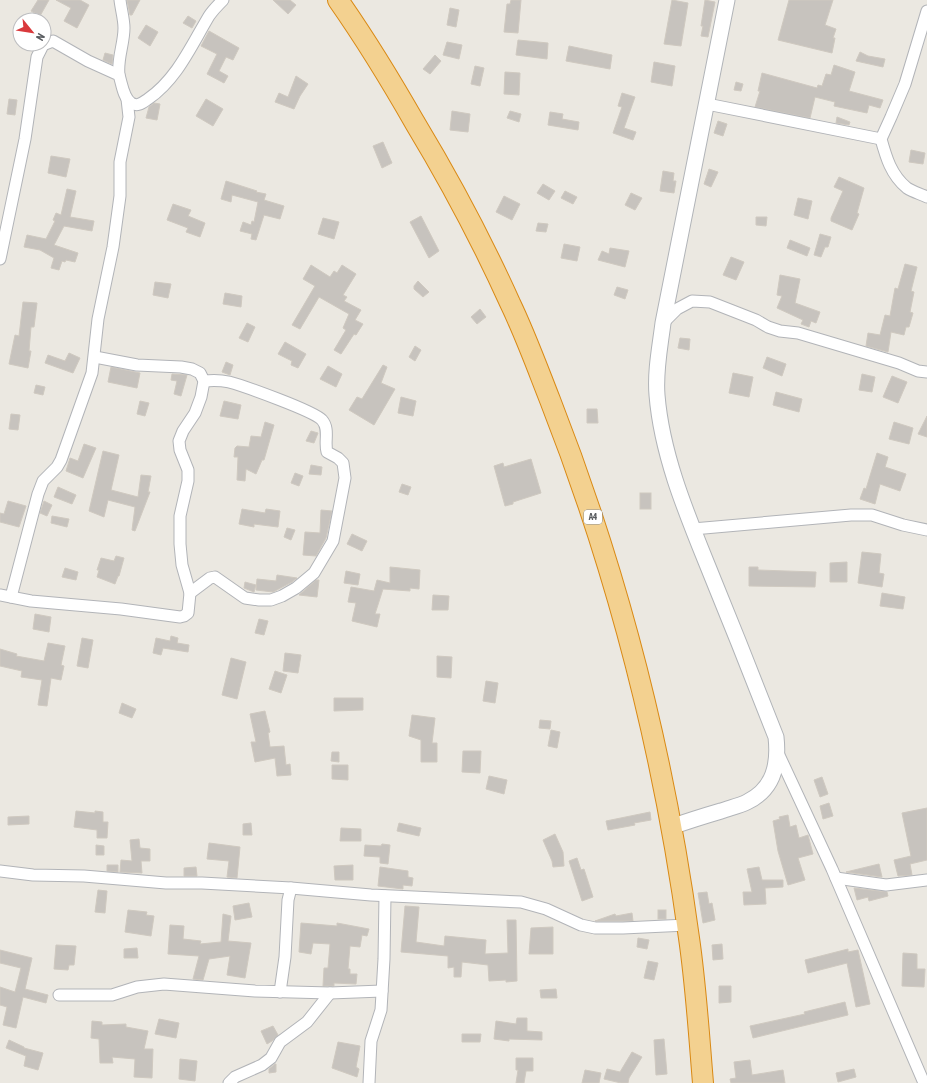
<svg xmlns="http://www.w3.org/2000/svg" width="927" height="1083" viewBox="0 0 927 1083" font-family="'Asap Condensed',sans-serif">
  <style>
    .building { fill: #c7c3be; stroke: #cfc9c0 }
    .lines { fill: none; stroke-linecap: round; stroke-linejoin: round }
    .street-casing { stroke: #b2b4b8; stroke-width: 13 }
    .secondary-casing { stroke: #b1b4b8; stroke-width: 17 }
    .highway-casing { stroke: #d98914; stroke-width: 22 }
    .street { stroke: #fff; stroke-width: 11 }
    .secondary { stroke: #fff; stroke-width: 15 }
    .highway { stroke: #f3d190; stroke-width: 20 }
    .labels { text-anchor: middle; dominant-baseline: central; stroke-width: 3; stroke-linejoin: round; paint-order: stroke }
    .shield { fill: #fff; stroke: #8c8e90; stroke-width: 1 }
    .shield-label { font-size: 9px; font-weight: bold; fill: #5a5d61 }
  </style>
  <rect width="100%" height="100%" fill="#ebe8e1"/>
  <g class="building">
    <path d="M38 0H49L40 16 31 11Z"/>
    <path d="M56 0H80L89 5 77 28 64 21 71 8Z"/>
    <path d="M127 0H140L132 15H130Z"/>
    <path d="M273 0H290L296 5 288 14Z"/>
    <path d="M511 0H521L518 33 504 32 507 4H510Z"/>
    <path d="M672 0 688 3 681 46 664 44Z"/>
    <path d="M705 0 715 2 708 37 701 36 703 26H701Z"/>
    <path d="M789 0H833L825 25 836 29 833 38H835L832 53 778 40Z"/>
    <path d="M450 8 459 10 456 27 447 25Z"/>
    <path d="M188 16 196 21 192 28 183 23Z"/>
    <path d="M146 25 158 32 150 46 138 38Z"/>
    <path d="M209 31 239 48 233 60 226 57 219 71 228 76 224 83 207 74 217 54 201 46Z"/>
    <path d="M518 40 548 43 547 59 516 55Z"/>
    <path d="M447 42 462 45 459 59 443 55Z"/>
    <path d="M569 46 612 55 610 69 566 61Z"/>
    <path d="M860 52 868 56 885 59 883 67 856 61Z"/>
    <path d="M105 53 113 55 112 64 103 60Z"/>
    <path d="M435 55 441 61 430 74 423 69Z"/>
    <path d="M654 62 675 66 672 86 651 82Z"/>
    <path d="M834 65 855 72 849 91 883 100 880 108 869 105 867 113 834 106 835 102 815 97 810 118 755 107 760 91H758L762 73 817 88 818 85 822 86 826 74 831 75Z"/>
    <path d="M475 66 484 68 480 86 471 84Z"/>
    <path d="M505 72 520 73 519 95 504 94Z"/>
    <path d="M296 76 308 84 300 96 294 109 275 102 279 93 288 97Z"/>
    <path d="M736 82 743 84 741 91 734 90Z"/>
    <path d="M622 93 635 97 624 128 636 132 633 140 613 133 622 107 618 106Z"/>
    <path d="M9 99 17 100 15 115 7 114Z"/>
    <path d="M206 99 223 109 213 126 196 116Z"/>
    <path d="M154 103 160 104 157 120 146 118 149 107Z"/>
    <path d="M452 111 470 114 468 132 450 130Z"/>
    <path d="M510 111 521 114 519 122 507 118Z"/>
    <path d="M550 112 563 114 562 119 579 122 578 130 548 125Z"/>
    <path d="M837 117 850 122 849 125 836 123Z"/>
    <path d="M718 121 727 124 723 136 714 133Z"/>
    <path d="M383 142 392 163 382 168 373 146Z"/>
    <path d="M911 150 925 153 923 164 909 162Z"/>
    <path d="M51 156 70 159 66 177 48 173Z"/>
    <path d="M709 169 718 172 711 187 704 184Z"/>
    <path d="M663 171 674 173 673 181H676L674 193 660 191Z"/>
    <path d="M839 177 864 188 857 213 859 214 852 230 831 221V218L843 191 834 187Z"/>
    <path d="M226 181 257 191 256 192 266 194 264 200 284 206 280 219 264 215 256 240 251 239 252 234 240 231 243 222 251 225 252 221 254 222 258 202 232 195 231 202 221 199Z"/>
    <path d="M543 184 555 191 549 200 537 193Z"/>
    <path d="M67 189 76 191 70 217 94 221 92 231 64 226 54 245 78 253 75 262 66 260 65 262 62 261 59 270 51 268 54 258 40 250 24 247 27 235 46 239 55 221 53 220 56 213 61 215Z"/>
    <path d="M565 191 577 197 573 204 561 198Z"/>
    <path d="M631 193 642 198 635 210 625 205Z"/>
    <path d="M504 196 520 204 512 220 496 212Z"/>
    <path d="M798 198 812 201 808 219 794 215Z"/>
    <path d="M173 204 191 210 188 216 205 223 200 237 186 232 188 228 167 220Z"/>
    <path d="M421 216 439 251 429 258 410 222Z"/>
    <path d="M756 217H767L766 226 756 225Z"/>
    <path d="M323 218 339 222 334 239 318 234Z"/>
    <path d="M538 223 548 224 546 232 536 231Z"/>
    <path d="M820 234 831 237 828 247H825L821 257 814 255Z"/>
    <path d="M790 240 810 248 807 256 787 248Z"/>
    <path d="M564 244 580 247 577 261 561 258Z"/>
    <path d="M610 248 629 251 625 267 598 260 602 251 609 254Z"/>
    <path d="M731 257 744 262 736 280 723 275Z"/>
    <path d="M905 264 917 267 911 291 914 292 910 312 913 313 909 327H906L904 335 891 332 888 352 866 346 868 333 880 335 885 315 890 316 895 288 898 289Z"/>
    <path d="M311 265 330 277 334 271 337 273 342 265 356 274 343 295 347 297 344 301 361 310 355 320 363 324 356 335 354 334 341 354 334 350 346 330 343 328 349 314 319 297 300 329 292 325 315 286 303 279Z"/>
    <path d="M780 275 800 279 795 303 820 312 816 323 811 321 809 327 801 324 803 320 777 308 782 296 777 295Z"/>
    <path d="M418 281 429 292 423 297 414 289V286Z"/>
    <path d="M155 282 171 284 168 298 153 295Z"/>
    <path d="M617 287 628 290 625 299 614 295Z"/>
    <path d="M225 293 242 296 241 307 223 304Z"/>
    <path d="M23 302 37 303 34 327H31L29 351H31L28 368 9 364 15 335 19 336Z"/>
    <path d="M480 309 486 317 477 324 471 317Z"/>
    <path d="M247 323 255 327 248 342 239 338Z"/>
    <path d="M680 338 690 339 689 350 678 348Z"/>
    <path d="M285 342 306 354 298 368 291 365 292 361 278 354Z"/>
    <path d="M415 346 421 350 415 361 409 357Z"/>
    <path d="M69 353 80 358 73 373 45 363 48 355 65 361Z"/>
    <path d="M767 357 786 364 782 376 763 368Z"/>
    <path d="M226 362 233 365 230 375 222 372Z"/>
    <path d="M383 365 387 367 381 383 395 389 374 425 349 410 357 397 362 399Z"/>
    <path d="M328 366 342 374 336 387 320 379Z"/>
    <path d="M111 367 140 373 137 388 108 382Z"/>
    <path d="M733 373 753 377 749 397 729 393Z"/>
    <path d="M172 374 187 375 181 396 174 394 177 381 171 380Z"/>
    <path d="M862 374 875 377 872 392 859 390Z"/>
    <path d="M892 376 907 382 898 403 883 397Z"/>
    <path d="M36 385 45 387 43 395 34 393Z"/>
    <path d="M776 392 802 399 799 412 773 405Z"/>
    <path d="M401 397 416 401 413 416 398 413Z"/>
    <path d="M140 401 149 403 145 416 137 414Z"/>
    <path d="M224 401 241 405 238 419 220 416Z"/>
    <path d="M587 409H597L598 423H587Z"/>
    <path d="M11 414 20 415 18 430 9 429Z"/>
    <path d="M927 416V437L918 434Z"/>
    <path d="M265 422 274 425 264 460H262L256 474 246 469 245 481 237 480 238 457H234L235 448 237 446 249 447 251 436 261 437Z"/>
    <path d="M894 422 913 428 909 444 889 439Z"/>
    <path d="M311 431 318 433 314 443 306 441Z"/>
    <path d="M84 444 96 448 83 478 66 471 70 458 78 461Z"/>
    <path d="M103 451 119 455 111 490 138 497 141 475 151 476 148 492H150L135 531 132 530 135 507 108 500 104 517 89 511Z"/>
    <path d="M877 453 888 457 885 467 906 474 900 491 880 484 875 504 860 499 864 488 866 489Z"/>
    <path d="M531 459 541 493 513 502V504L505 506 494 466 503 463 504 467Z"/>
    <path d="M311 465 322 467 321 475 309 474Z"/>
    <path d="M295 473 303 476 299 486 291 483Z"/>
    <path d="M402 484 411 487 408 495 399 492Z"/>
    <path d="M58 487 76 495 72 504 54 497Z"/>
    <rect x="640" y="493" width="11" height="16"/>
    <path d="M8 501 26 506 19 527 0 522V513L4 514Z"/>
    <path d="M44 501 52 505 47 516 40 513Z"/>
    <path d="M242 509 265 513 266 509 280 511 278 527 254 524V527L239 524Z"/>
    <path d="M321 510 332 511 326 538 316 556 303 555 305 532 320 533Z"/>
    <path d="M52 516 69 519 67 527 51 523Z"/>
    <path d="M287 528 295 530 291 540 284 537Z"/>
    <path d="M352 534 367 541 362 551 347 544Z"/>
    <path d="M862 552 881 554 879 573 884 574 882 587 858 583Z"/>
    <path d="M116 556 124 558 119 576H118L115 584 97 577 99 570H97L101 558 114 561Z"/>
    <path d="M847 562V582H830V563Z"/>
    <path d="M390 567 420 570 419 589 410 588V591L383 589 375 614H380L377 627 352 621 356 603 348 602 351 587 374 591 377 580 390 583Z"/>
    <path d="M749 567H758V570L816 572 815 587 749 586Z"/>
    <path d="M65 568 78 572 76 580 62 577Z"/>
    <path d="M346 571 360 574 358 585 344 583Z"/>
    <path d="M277 575 297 578 292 582 273 592 256 590 257 579 276 581Z"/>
    <path d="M316 580H319L317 597 299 595Z"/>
    <path d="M245 582 256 585 254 592 244 588Z"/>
    <path d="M882 593 905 597 903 609 880 606Z"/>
    <path d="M433 595 449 596 448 610H432Z"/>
    <path d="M35 614 51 617 49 632 33 629Z"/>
    <path d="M259 619 268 621 264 635 255 633Z"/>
    <path d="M171 636 178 638 177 643 189 645 188 652 163 648 161 655 153 653 156 638 170 641Z"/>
    <path d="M82 638 93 640 88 668 77 666Z"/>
    <path d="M48 643 65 646 61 665 64 666 61 680 51 678 47 706 38 705 42 680 21 677 22 671 0 666V649L17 654 16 656 44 661Z"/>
    <path d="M285 653 301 655 298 673 283 671Z"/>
    <path d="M437 656 452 657 451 678 437 677Z"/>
    <path d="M231 658 246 662 237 699 222 695Z"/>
    <path d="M275 671 287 675 281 693 269 689Z"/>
    <path d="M486 681 498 683 495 703 483 701Z"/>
    <path d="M334 698H363V710L334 711Z"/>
    <path d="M122 703 136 709 132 718 119 713Z"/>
    <path d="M265 711 270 732 268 733 270 747 284 746 286 765 290 764 291 775 277 776 275 758 255 762 251 742H256L250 714Z"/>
    <path d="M412 715 435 718 432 743H437V762H421V740L409 736Z"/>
    <path d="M540 720 551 721 550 729 539 728Z"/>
    <path d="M551 730 560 732 557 748 548 746Z"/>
    <path d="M463 751H481L480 773 462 772Z"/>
    <path d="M332 752H339V762L331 761Z"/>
    <path d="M332 765H348V780L332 779Z"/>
    <path d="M489 776 507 780 504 794 486 789Z"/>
    <path d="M822 777 828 794 820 797 814 780Z"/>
    <path d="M829 803 833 816 823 819 820 806Z"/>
    <path d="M927 808V860L910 864 912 875 898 876 894 860 911 856 902 813Z"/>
    <path d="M76 811 95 813V811L103 812V822H108L107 838H97V830L74 827Z"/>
    <path d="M650 812 651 820 634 823 635 825 608 830 606 821Z"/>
    <path d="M788 815 790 827 796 825 799 838 808 835 813 854 798 858 805 880 788 885 778 851 773 821 780 819 779 817Z"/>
    <path d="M29 816V824L8 825V817Z"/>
    <path d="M251 823 252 835H243V824Z"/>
    <path d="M399 823 421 828 419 836 397 831Z"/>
    <path d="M341 828 361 829V841H340Z"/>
    <path d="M555 834 563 852 564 866 553 867 552 861 543 840Z"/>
    <path d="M139 839 140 848 150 849V861H141L142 873 120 872 121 860 132 861 130 840Z"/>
    <path d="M209 843 240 847 237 878 227 877 229 861 207 859Z"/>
    <path d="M382 844 390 845 388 864 380 863V857L364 856 365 845 381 846Z"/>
    <path d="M96 845 104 846V855H96Z"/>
    <path d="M577 858 581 870 584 869 593 897 582 901 569 861Z"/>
    <path d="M879 864 882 877 846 872Z"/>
    <path d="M107 865H118V872L107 871Z"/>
    <path d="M353 865V880H335L334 866Z"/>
    <path d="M196 867 197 876H184V868Z"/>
    <path d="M380 867 408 871V877L413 878 412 886 403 885V889L378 886Z"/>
    <path d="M759 867 762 880H783V887L765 888 766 904 744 905 743 892H752L747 869Z"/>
    <path d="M854 888 887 892 888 896 869 901 868 897 857 900Z"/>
    <path d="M98 890 107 891 105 913 95 912Z"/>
    <path d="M707 892 709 904 712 903 715 920 703 923 698 893Z"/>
    <path d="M249 903 252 917 235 920 233 906Z"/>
    <path d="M405 906 419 907 416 942 444 946 445 936 486 940 485 954 508 953 507 920H516L517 981 506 982V980L489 981 488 965 462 962 461 977H454V967L448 968V956L401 952Z"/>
    <path d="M128 910 147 912 146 915 154 916 151 936 125 932Z"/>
    <rect x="658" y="910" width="8" height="9"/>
    <path d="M632 913 633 921H595L615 914 616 916Z"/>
    <path d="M223 914 231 916 228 941 251 943 245 978 227 975 230 956 209 959 203 980 193 979 199 956 168 954 170 925 184 926 183 939 201 941 200 944 221 942Z"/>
    <path d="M301 923 337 926V923L369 929 367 936 362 935 360 947 350 946 348 969H350V974H357L356 984 334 983V986H323L324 968H328L330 944 313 943 311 954 299 952Z"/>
    <path d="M553 927V954H529L531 928Z"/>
    <path d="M638 938 649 940 647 949 637 947Z"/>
    <path d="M722 944 723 959 713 960 712 945Z"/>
    <path d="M56 945 76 946 74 965H69L68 970 54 969Z"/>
    <path d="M137 948 138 958H124V949Z"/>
    <path d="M848 949V952L858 950 870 1004 856 1007 847 963 808 973 805 960Z"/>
    <path d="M0 950 32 958 25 989 48 995 46 1003 23 997 16 1028 3 1025 7 1007 0 1005V987L15 992 21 968 0 963Z"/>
    <path d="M903 953 917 954V969H925L924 987 902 986Z"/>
    <path d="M648 961 658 963 654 980 644 978Z"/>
    <path d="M719 986H731V1002L719 1003Z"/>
    <path d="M556 989 557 998H541L540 990Z"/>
    <path d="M845 1002 848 1015 753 1038 750 1026 805 1014 804 1012Z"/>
    <path d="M517 1018H527V1031L542 1032V1040L509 1039V1041L494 1039 496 1021 516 1024Z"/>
    <path d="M159 1019 179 1023 176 1038 155 1034Z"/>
    <path d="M92 1021 102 1022V1025L126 1024V1027L148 1031 144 1049H153L152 1078 134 1077 135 1059 112 1057 113 1063H100L99 1039 91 1038Z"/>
    <path d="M273 1026 278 1035 272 1041 267 1044 261 1031Z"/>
    <path d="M462 1034H481L480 1042H462Z"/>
    <path d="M664 1039 667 1074 656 1075 654 1040Z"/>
    <path d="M9 1040 24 1047V1048L43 1053 38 1070 24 1066 26 1056 6 1048Z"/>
    <path d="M338 1042 360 1046 356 1067 359 1069 357 1077 332 1068Z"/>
    <path d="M632 1052 642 1057 629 1078 628 1083H621L604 1079 607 1069 620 1072Z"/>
    <path d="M516 1058H533V1071H526L524 1083H516L518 1070H516Z"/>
    <path d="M180 1059 197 1061 195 1081 179 1079Z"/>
    <path d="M750 1060 752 1075 783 1070 785 1083H731L730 1079 736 1078 734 1062Z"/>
    <path d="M275 1064H276V1072L269 1073V1069Z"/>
    <path d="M854 1069 856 1077 838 1082 836 1073Z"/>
    <path d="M585 1070 601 1073 599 1083H582Z"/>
  </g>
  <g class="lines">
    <g class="street-casing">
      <g id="street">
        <path d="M927 11 905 84 891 117 881 139C886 157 891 175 907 188 913 192 921 194 927 197"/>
        <path d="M119 75C117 59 124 44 124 28 124 19 121 9 120 0"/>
        <path d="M707 104 881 139"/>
        <path d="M0 259 25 139 37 57 43 45 53 41 88 61 119 75C122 84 123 97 131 103 138 107 142 103 148 99 177 79 191 46 209 16 213 10 218 5 223 0"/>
        <path d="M663 323 677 309 692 301 710 302 756 320 768 327 780 331 798 333 899 363 918 371 927 372"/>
        <path d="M693 529 851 515H872L903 525 927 530"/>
        <path d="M190 593 210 578 215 577 245 598 259 600H271L282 596 296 588 314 573 333 541 345 478 343 463 338 458 327 452C324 442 330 429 322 420 314 411 244 386 229 382 220 380 213 380 204 381"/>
        <path d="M0 595 31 601 121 609 180 617 184 616 188 613 190 593 182 565 180 544V516L188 481V470L180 450 179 441 183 431 195 413 201 397 204 381 200 373 192 369 181 367 137 365 95 357"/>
        <path d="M11 597 38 494 43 481 57 467 61 460 92 373 98 319 113 247 120 196V162L129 117 127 99"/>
        <path d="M778 753 832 869 924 1083"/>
        <path d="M0 871 33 875 84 876 166 883H202L291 888 371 895 521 902 546 909 581 925 595 928H623L687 925"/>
        <path d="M836 878 886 885 927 880"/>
        <path d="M280 992 285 957 288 900 291 888"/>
        <path d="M59 995H112L137 987 164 984 255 991 330 993 382 991"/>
        <path d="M229 1083 235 1077 262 1065 271 1058 280 1042 307 1022 330 993"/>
        <path d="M369 1083 371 1041 381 1010 384 959 385 896"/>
      </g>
    </g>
    <g class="secondary-casing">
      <path id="secondary" d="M671 827C688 821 704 816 721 811 729 808 739 806 747 802 774 789 779 764 776 737 755 683 733 628 711 574 688 517 662 457 657 395 655 371 660 347 663 323L727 0"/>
    </g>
    <g class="highway-casing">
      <path id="highway" d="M338 0C366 40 391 81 415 123 450 181 482 241 510 303 525 334 537 367 550 400 618 573 664 754 689 938 696 986 699 1035 703 1083"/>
    </g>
    <use href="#street" class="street"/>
    <use href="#secondary" class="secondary"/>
    <use href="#highway" class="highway"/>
  </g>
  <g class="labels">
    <rect class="shield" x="584" y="510" width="18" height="14" rx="3"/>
    <g class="shield-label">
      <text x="593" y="517">A4</text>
    </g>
  </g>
  <g transform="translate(32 32) rotate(120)"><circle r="19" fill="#ffffff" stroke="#bdbec0"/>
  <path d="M0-3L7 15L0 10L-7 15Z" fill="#d9393c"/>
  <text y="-6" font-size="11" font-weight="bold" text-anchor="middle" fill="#5a5d61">N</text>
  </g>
</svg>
